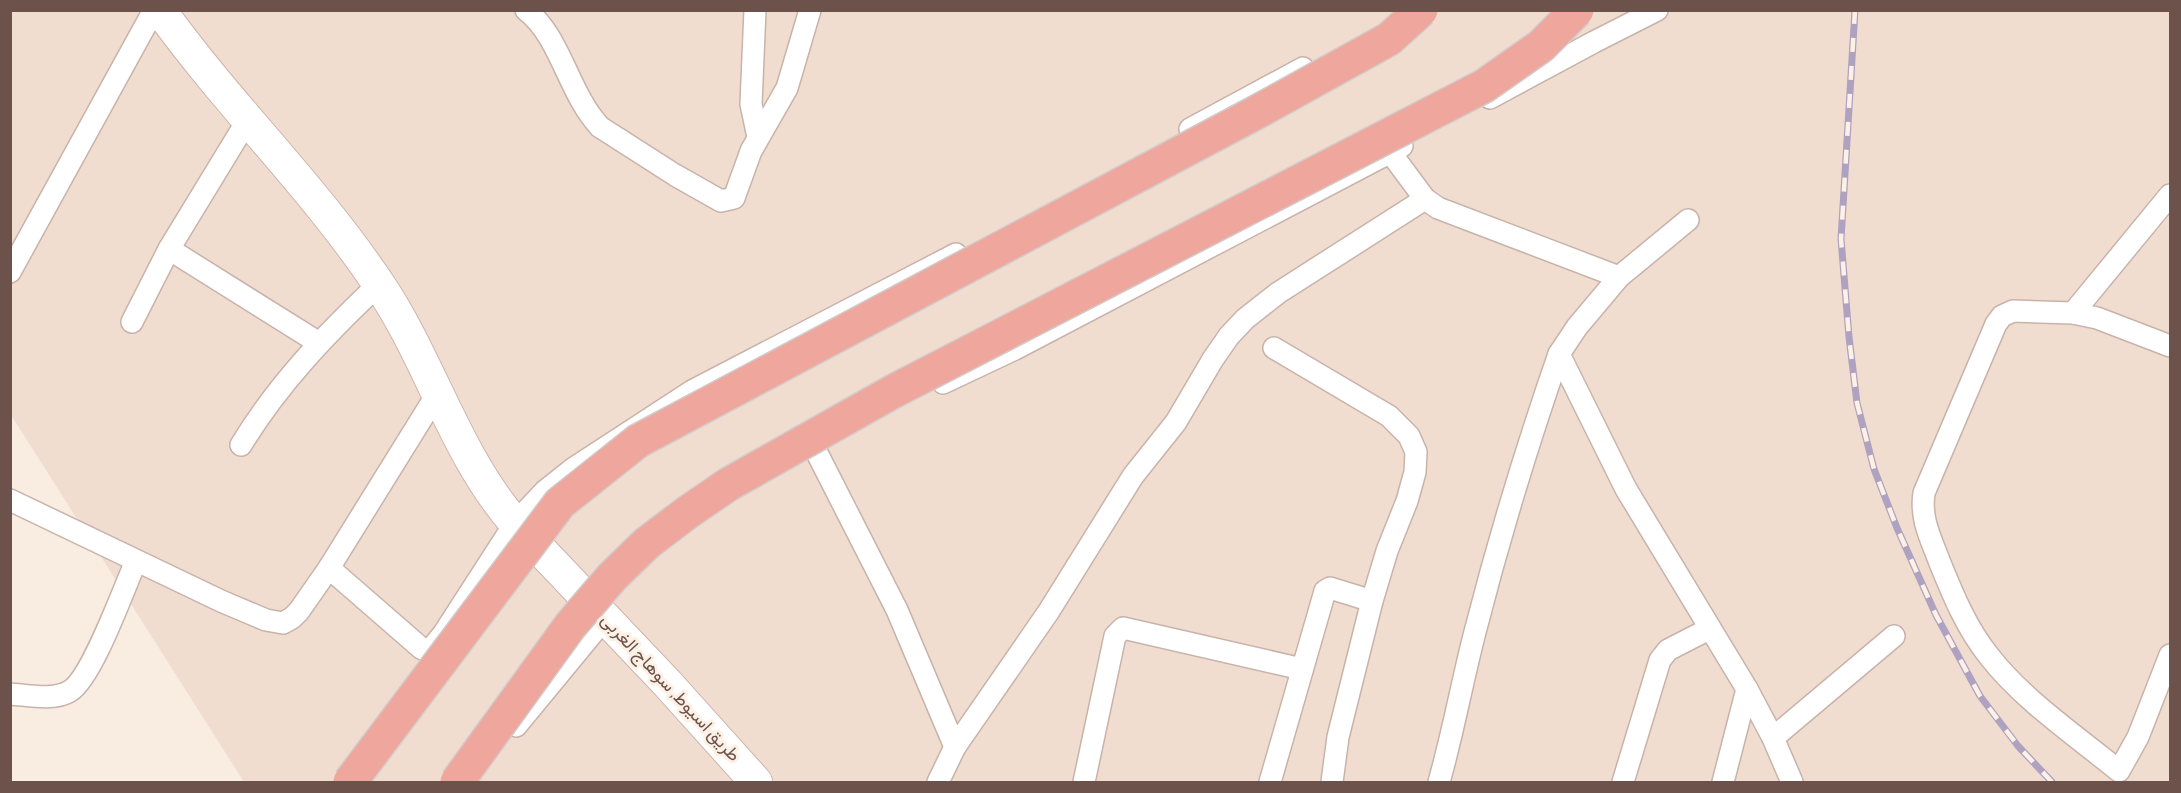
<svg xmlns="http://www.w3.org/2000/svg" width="2181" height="793" viewBox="0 0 2181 793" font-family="'Alegreya Sans',Vazirmatn,sans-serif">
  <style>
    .residential { fill: #f0ddd0 }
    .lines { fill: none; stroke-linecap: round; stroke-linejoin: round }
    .street-casing { stroke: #c8b3aa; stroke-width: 24 }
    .secondary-casing { stroke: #cdb4aa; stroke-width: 34 }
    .street { stroke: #fff; stroke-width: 21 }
    .secondary { stroke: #fff; stroke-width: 32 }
    .rail-casing { stroke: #aea2c0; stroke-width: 7 }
    .rail { stroke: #fdf1e6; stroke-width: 4.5; stroke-dasharray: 14; stroke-linecap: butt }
    .highway-bridge-casing { stroke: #d3cbc9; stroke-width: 36; stroke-linecap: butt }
    .highway-bridge { stroke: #eea69d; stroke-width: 33 }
    .labels { text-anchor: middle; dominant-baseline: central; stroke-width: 6; stroke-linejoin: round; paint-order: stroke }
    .street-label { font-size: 18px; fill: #6d524b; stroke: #fdf1e6 }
  </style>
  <rect width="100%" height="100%" fill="#f9ece1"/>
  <path class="residential" d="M11 11H2170V782H244L11 415Z"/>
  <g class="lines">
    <g class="street-casing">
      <g id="street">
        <path d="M526 10C561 37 568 93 600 127L675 175 721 201 734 198 751 151 787 88 810 10"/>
        <path d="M755 10 751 104 758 137"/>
        <path d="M1490 98 1594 42 1657 10"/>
        <path d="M1190 129 1303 68"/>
        <path d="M1402 146 1390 152 1425 199 1438 208 1619 277"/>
        <path d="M1688 220 1619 277 1577 327 1559 354 1626 489 1747 689 1773 738 1792 782"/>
        <path d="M169 249 319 343"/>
        <path d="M10 272 154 10"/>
        <path d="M2073 313 2170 195"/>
        <path d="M132 322 169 249 247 121"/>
        <path d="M2170 346 2097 318 2073 313 2013 311 2002 316 1996 324 1924 493C1920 519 1931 539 1940 563 1953 595 1967 629 1989 656 2022 699 2076 736 2119 771L2138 737 2170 655"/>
        <path d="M1274 348 1389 416 1409 436 1416 452 1415 472 1407 501 1387 551 1372 601 1338 737 1332 782"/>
        <path d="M943 383 1015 349 1387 154"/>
        <path d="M241 445C278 384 327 333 379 284"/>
        <path d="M816 451 897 610 955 747"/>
        <path d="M10 500 221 601 266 620 283 623 292 618 299 611 329 568 437 394"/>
        <path d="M329 568 421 648 425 650 432 648 444 633 515 523 545 491 574 468 692 391 956 254"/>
        <path d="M10 694C28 695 54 701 70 691 92 678 124 588 136 561"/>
        <path d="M516 726 605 618"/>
        <path d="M1773 738 1894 636"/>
        <path d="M938 782 955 747 1049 611 1133 476 1176 422 1213 359 1229 336 1245 319 1278 293 1425 199"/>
        <path d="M1084 782 1115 636 1123 628 1302 669"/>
        <path d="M1270 782 1325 591 1330 588 1372 601"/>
        <path d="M1439 782C1453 733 1462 682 1475 632 1499 538 1527 446 1559 354"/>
        <path d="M1623 782 1660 660 1668 650 1709 629"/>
        <path d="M1723 782 1747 689"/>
      </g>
    </g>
    <g class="secondary-casing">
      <path id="secondary" d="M160 10C228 105 313 186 378 283 430 359 454 453 515 523L667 683 756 782"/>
    </g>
    <use href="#street" class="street"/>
    <use href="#secondary" class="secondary"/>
    <g class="rail-casing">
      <path id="rail" d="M1855 10 1841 239 1849 337 1857 403 1874 469 1897 528 1936 615 1980 696 2018 746 2052 782"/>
    </g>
    <use href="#rail" class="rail"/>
    <g class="highway-bridge-casing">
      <g id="highway-bridge">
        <path d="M350 782 560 503 638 441 1257 112 1389 39 1421 10"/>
        <path d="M457 782 570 626 612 577 647 543 688 512 729 484 894 391 1484 86 1541 46 1577 10"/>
      </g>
    </g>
    <use href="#highway-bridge" class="highway-bridge"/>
  </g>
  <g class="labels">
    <g class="street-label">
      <text transform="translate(670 688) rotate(47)">طريق اسيوط, سوهاج الغربى</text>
    </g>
  </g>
  <rect width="2181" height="793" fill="none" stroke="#6d524b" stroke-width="24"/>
</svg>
